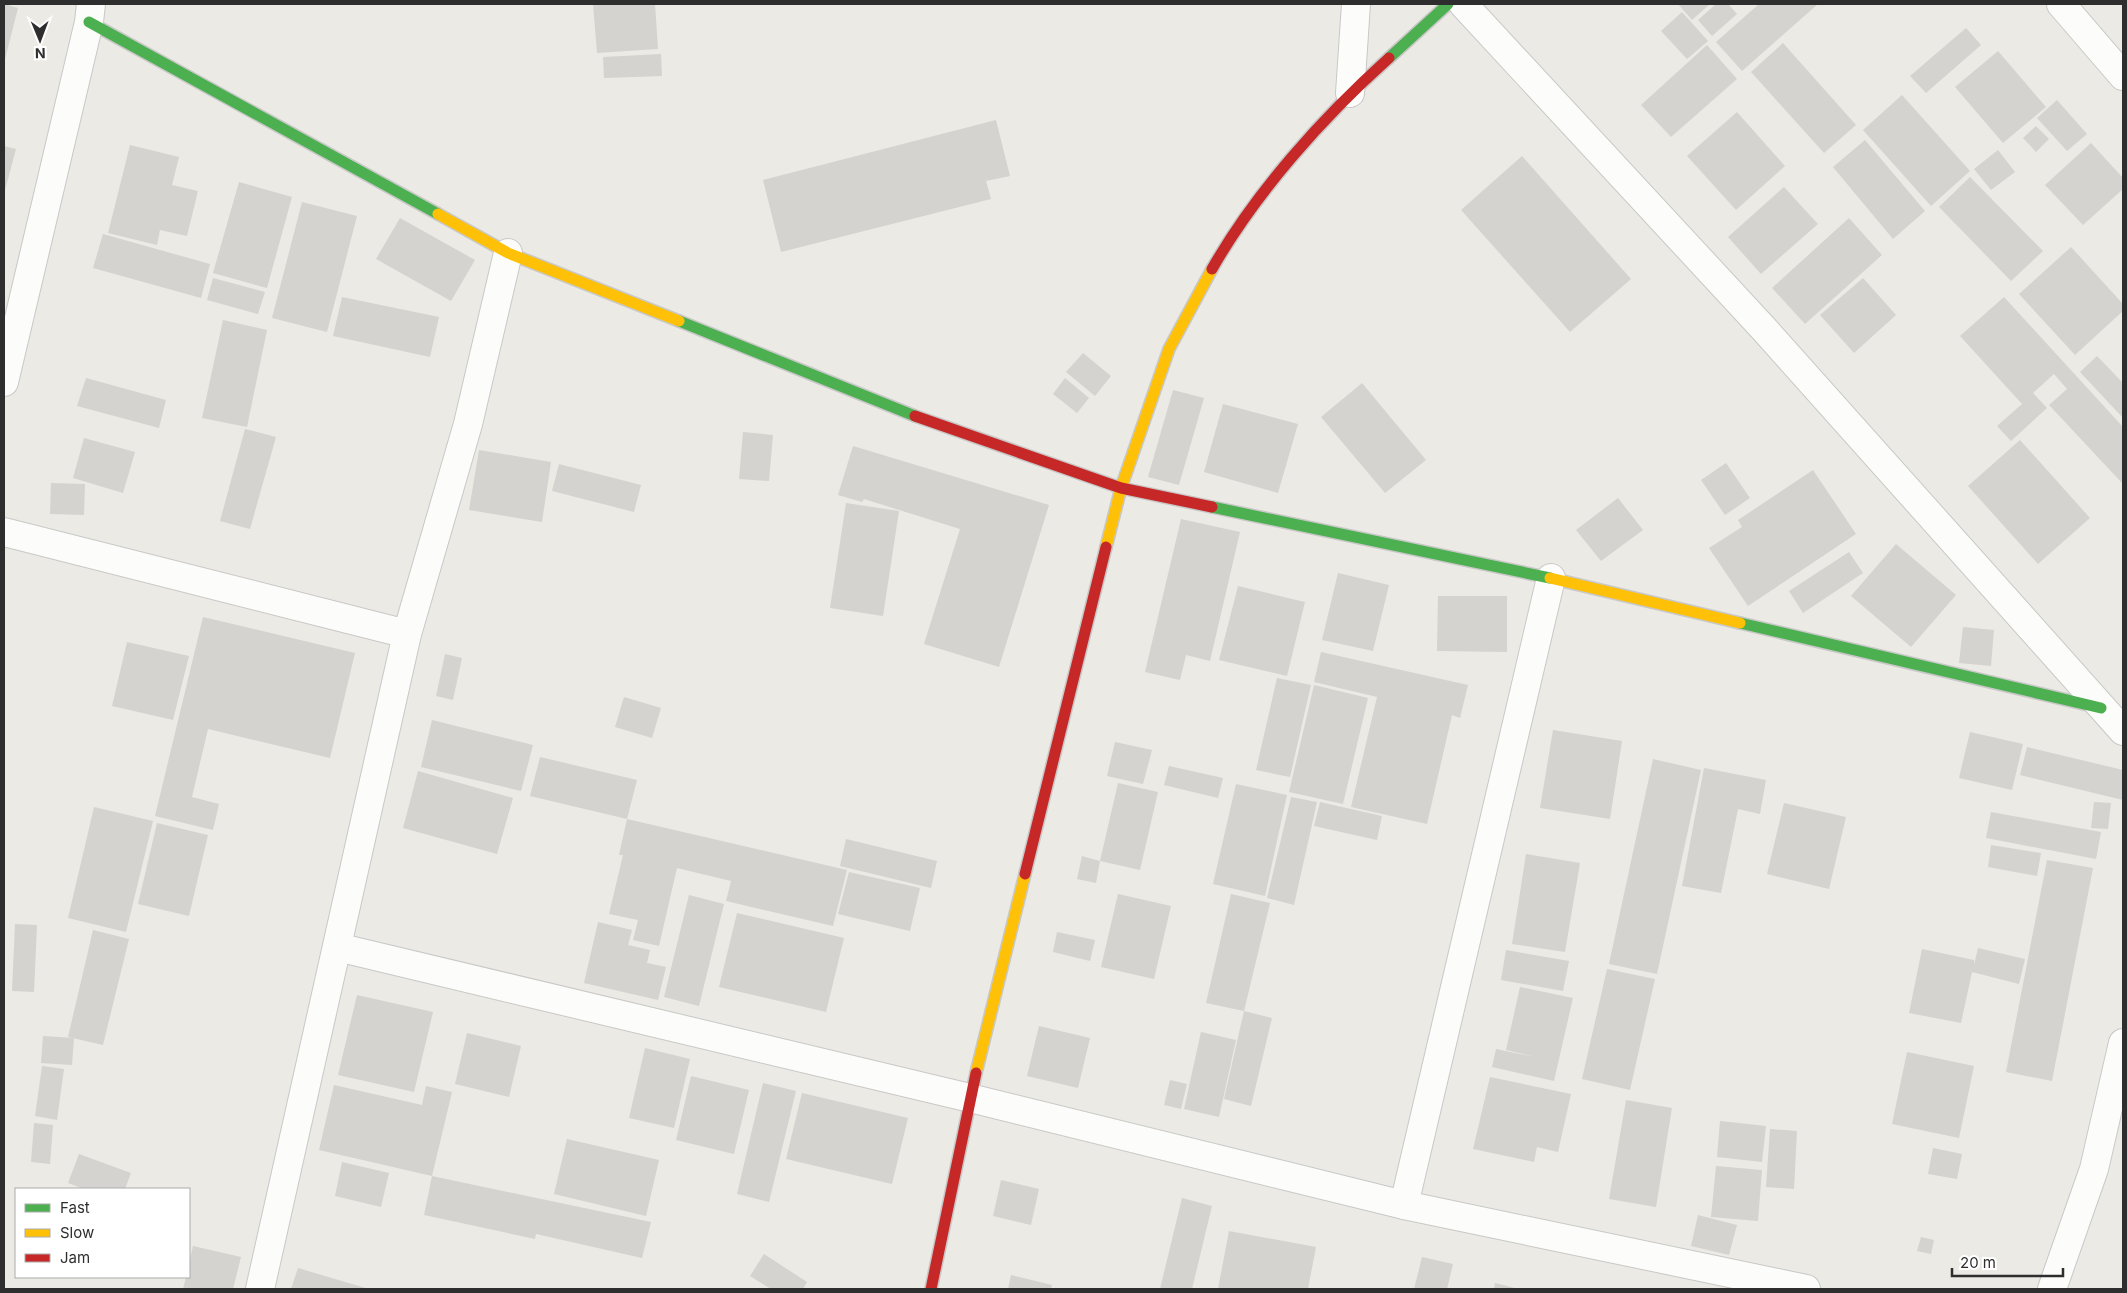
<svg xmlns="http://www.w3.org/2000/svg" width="2127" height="1293" viewBox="0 0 2127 1293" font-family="Inter,sans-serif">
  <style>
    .building { fill: #d4d3cf }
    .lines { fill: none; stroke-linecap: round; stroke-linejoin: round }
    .street-casing { stroke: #c9c8c8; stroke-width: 30 }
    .fast-casing { stroke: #c9c8c8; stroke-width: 14 }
    .slow-casing { stroke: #c9c8c8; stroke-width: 14 }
    .jam-casing { stroke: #c9c8c8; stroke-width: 14 }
    .street { stroke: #fcfcfb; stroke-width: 28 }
    .fast { stroke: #4caf50; stroke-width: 11 }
    .slow { stroke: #ffc107; stroke-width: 11 }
    .jam { stroke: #c62828; stroke-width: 11 }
  </style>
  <rect width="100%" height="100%" fill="#ebeae4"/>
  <g class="building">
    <path d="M4 4 18 8 4 63Z"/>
    <path d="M593 4H655L658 49 597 53Z"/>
    <path d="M1678 4H1710L1692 20Z"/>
    <path d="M1716 4H1728L1737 14 1712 36 1698 20Z"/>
    <path d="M1759 4H1818L1742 71 1716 42Z"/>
    <path d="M1682 12 1708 41 1687 59 1661 31Z"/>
    <path d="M1966 28 1981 45 1926 93 1910 76Z"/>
    <path d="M1783 43 1856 125 1824 153 1751 72Z"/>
    <path d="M1707 45 1737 79 1671 137 1641 105Z"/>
    <path d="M1998 51 2046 107 2003 143 1955 87Z"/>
    <path d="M661 54 662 76 604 78 603 57Z"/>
    <path d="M1902 95 1970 171 1931 206 1863 130Z"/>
    <path d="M2057 100 2087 134 2067 151 2037 118Z"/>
    <path d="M1737 112 1785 166 1736 210 1687 156Z"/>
    <path d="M996 120 1010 176 986 181 991 199 781 252 763 180Z"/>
    <path d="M2036 126 2049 139 2036 152 2023 138Z"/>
    <path d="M1865 140 1925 211 1893 239 1833 167Z"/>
    <path d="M2091 143 2123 178V189L2083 225 2045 185Z"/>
    <path d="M130 145 179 157 172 185 198 191 187 236 160 230 157 245 108 233Z"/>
    <path d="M4 146 16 149 4 194Z"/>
    <path d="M1998 150 2015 172 1991 190 1974 169Z"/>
    <path d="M1522 156 1631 279 1570 332 1461 210Z"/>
    <path d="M1970 177 2043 251 2011 281 1939 207Z"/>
    <path d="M239 182 292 197 267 288 213 273Z"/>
    <path d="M1784 187 1818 224 1761 274 1728 237Z"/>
    <path d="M302 202 357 216 327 332 272 318Z"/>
    <path d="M400 218 475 260 451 301 376 259Z"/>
    <path d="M1849 218 1882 255 1805 324 1772 288Z"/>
    <path d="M103 234 210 264 201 298 93 268Z"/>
    <path d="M2071 247 2123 304V311L2075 355 2019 294Z"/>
    <path d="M213 278 265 292 258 314 207 300Z"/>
    <path d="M1863 278 1896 315 1854 353 1820 315Z"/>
    <path d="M342 297 439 317 430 357 333 336Z"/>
    <path d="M2004 297 2123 427 2122 483 2049 405 2067 389 2054 374 2033 393 2047 408 2011 441 1997 426 2022 404 1960 336Z"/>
    <path d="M223 320 267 330 247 427 202 418Z"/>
    <path d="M1083 353 1111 376 1095 396 1066 372Z"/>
    <path d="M2097 356 2123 383V418L2080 372Z"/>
    <path d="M86 378 166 400 159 428 77 406Z"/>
    <path d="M1065 378 1089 398 1077 413 1053 394Z"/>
    <path d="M1362 383 1426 460 1385 493 1321 417Z"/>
    <path d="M1173 390 1204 398 1179 485 1148 477Z"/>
    <path d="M1223 404 1298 424 1278 493 1204 472Z"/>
    <path d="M245 429 276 437 250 529 220 521Z"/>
    <path d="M743 432 773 435 769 481 739 479Z"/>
    <path d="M84 438 135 452 123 493 73 478Z"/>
    <path d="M2020 440 2090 518 2038 564 1968 486Z"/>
    <path d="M853 446 1049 505 999 667 924 644 960 529 864 499 862 502 838 495Z"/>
    <path d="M479 450 551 462 542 522 469 510Z"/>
    <path d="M1726 463 1750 498 1725 515 1701 480Z"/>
    <path d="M559 464 641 485 634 512 552 491Z"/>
    <path d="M1813 470 1856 534 1748 606 1709 548 1742 527 1738 520Z"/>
    <path d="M51 483 85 484 84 515 50 514Z"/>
    <path d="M1618 498 1643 530 1601 561 1576 530Z"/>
    <path d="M846 503 899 511 883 616 830 608Z"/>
    <path d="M1181 519 1240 532 1210 661 1186 655 1180 680 1145 672Z"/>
    <path d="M1896 544 1956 595 1911 647 1851 596Z"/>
    <path d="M1849 552 1863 573 1803 613 1789 591Z"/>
    <path d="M1338 573 1389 585 1373 651 1322 640Z"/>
    <path d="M1238 586 1305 602 1287 676 1219 660Z"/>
    <path d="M1438 596H1507V652L1437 651Z"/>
    <path d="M203 617 355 653 330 758 208 729 192 797 219 804 213 830 155 816Z"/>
    <path d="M1963 627 1994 630 1991 666 1959 663Z"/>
    <path d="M127 642 189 656 173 720 112 706Z"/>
    <path d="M1321 652 1468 685 1460 718 1452 715 1427 824 1351 807 1377 697 1314 682Z"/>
    <path d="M445 654 462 658 453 700 436 696Z"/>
    <path d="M1277 678 1311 685 1290 777 1256 770Z"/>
    <path d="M1314 685 1368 698 1343 804 1289 792Z"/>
    <path d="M624 697 661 708 652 738 615 727Z"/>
    <path d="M432 720 533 745 521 791 421 767Z"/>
    <path d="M1553 730 1622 741 1610 819 1540 808Z"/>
    <path d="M1970 732 2023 744 2012 790 1959 778Z"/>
    <path d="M1115 742 1152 750 1143 784 1107 776Z"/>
    <path d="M2027 747 2123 770V800L2020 775Z"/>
    <path d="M540 757 637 780 627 819 847 870 833 926 726 901 731 881 677 868 659 946 633 940 638 920 609 914 623 855H619L627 819 530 796Z"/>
    <path d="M1653 759 1701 770 1657 974 1609 964Z"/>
    <path d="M1169 766 1223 778 1218 798 1164 785Z"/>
    <path d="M1704 768 1766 780 1760 814 1738 809 1721 893 1682 886Z"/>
    <path d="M418 771 513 798 497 854 403 828Z"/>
    <path d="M1118 783 1158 792 1140 870 1100 861 1096 883 1077 879 1082 856 1100 861Z"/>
    <path d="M1236 784 1287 795 1265 896 1213 884Z"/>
    <path d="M1291 797 1317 802 1294 905 1267 898Z"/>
    <path d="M1320 802 1382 816 1377 840 1314 826Z"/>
    <path d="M2094 802 2111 803 2108 829 2091 828Z"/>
    <path d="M1784 803 1846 817 1829 889 1767 874Z"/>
    <path d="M94 807 153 821 126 932 68 918Z"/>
    <path d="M1991 812 2101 832 2096 859 1986 838Z"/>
    <path d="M157 823 208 835 189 916 138 904Z"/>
    <path d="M846 839 937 861 931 888 840 866Z"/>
    <path d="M1991 845 2041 853 2037 876 1988 867Z"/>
    <path d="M1526 854 1580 863 1565 952 1512 944Z"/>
    <path d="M2047 860 2093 868 2052 1081 2006 1072Z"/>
    <path d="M849 872 920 888 910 931 838 914Z"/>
    <path d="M1118 894 1171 906 1154 979 1101 967Z"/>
    <path d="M1231 894 1270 903 1244 1011 1206 1003Z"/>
    <path d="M689 895 724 904 699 1006 664 997Z"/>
    <path d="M737 913 844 938 826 1012 719 987Z"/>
    <path d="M598 922 632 930 628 945 650 950 647 963 666 967 658 1000 584 983Z"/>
    <path d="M15 924 37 925 34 992 12 991Z"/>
    <path d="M93 930 129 939 103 1045 68 1037Z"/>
    <path d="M1057 932 1095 940 1090 961 1053 952Z"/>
    <path d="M1978 948 2025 959 2019 984 1972 972 1961 1023 1909 1013 1922 949 1974 960V965Z"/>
    <path d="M1506 950 1569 961 1563 991 1501 980Z"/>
    <path d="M1607 969 1655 979 1630 1090 1582 1079Z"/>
    <path d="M1520 987 1573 998 1554 1081 1492 1067 1496 1049 1535 1057 1506 1050Z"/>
    <path d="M357 995 433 1012 414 1092 338 1075Z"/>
    <path d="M1244 1011 1272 1018 1251 1106 1224 1099Z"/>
    <path d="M1039 1026 1090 1038 1078 1088 1027 1076Z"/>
    <path d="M1201 1032 1236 1040 1219 1117 1184 1109Z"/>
    <path d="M467 1033 521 1046 509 1097 455 1084Z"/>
    <path d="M43 1036 74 1038 72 1065 41 1063Z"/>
    <path d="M645 1048 690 1059 674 1128 629 1118Z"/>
    <path d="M1907 1052 1974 1066 1959 1138 1892 1124Z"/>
    <path d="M42 1066 64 1069 57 1120 35 1116Z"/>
    <path d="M691 1076 749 1090 734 1154 676 1140Z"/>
    <path d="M1490 1077 1571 1094 1558 1152 1537 1147 1534 1162 1473 1149Z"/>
    <path d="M1170 1080 1187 1084 1181 1109 1164 1105Z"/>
    <path d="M763 1083 796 1091 769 1202 737 1194Z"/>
    <path d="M334 1085 422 1105 426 1086 452 1092 432 1176 319 1150Z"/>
    <path d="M802 1093 908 1118 892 1184 786 1159Z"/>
    <path d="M1626 1100 1672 1108 1656 1207 1609 1199Z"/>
    <path d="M1720 1121 1766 1126 1762 1162 1717 1157Z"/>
    <path d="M34 1123 53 1125 50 1164 31 1162Z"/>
    <path d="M1770 1129 1797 1131 1794 1189 1766 1187Z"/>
    <path d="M567 1139 659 1160 646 1216 554 1194Z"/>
    <path d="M1933 1148 1962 1154 1957 1179 1928 1174Z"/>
    <path d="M79 1154 131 1173 125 1189H84L68 1183Z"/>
    <path d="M342 1162 389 1173 381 1207 335 1196Z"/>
    <path d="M1716 1166 1762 1170 1758 1221 1711 1217Z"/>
    <path d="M432 1176 651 1222 642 1258 536 1234 535 1239 424 1215Z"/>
    <path d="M1001 1180 1039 1189 1031 1225 993 1216Z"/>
    <path d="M1182 1198 1212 1206 1192 1289H1160Z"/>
    <path d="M1698 1215 1737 1225 1729 1255 1691 1246Z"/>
    <path d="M1229 1231 1316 1247 1308 1289H1218Z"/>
    <path d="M1921 1237 1934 1240 1931 1254 1917 1251Z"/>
    <path d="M193 1246 241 1257 233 1289H183L186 1277H189V1264Z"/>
    <path d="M764 1254 807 1282 803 1289H771L750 1276Z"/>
    <path d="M1422 1257 1453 1264 1447 1289H1414Z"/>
    <path d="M298 1268 369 1289H291Z"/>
    <path d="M1011 1275 1052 1285 1051 1289H1008Z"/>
    <path d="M1495 1283 1519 1289H1494Z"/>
  </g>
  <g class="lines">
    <g class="street-casing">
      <g id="street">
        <path d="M1463 4 1764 329 2123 731"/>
        <path d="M2061 4 2123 76"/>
        <path d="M1350 93 1356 4"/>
        <path d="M4 382 89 22 91 4"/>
        <path d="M4 532 407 634"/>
        <path d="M337 947 970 1098 1404 1205 1806 1289"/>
        <path d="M1404 1205 1551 578"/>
        <path d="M260 1289 407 634 468 424 508 253"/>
        <path d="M2052 1289 2094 1169 2123 1043"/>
      </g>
    </g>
    <g class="fast-casing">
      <g id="fast">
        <path d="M89 22 438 214"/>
        <path d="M1389 58 1448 4"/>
        <path d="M679 321 915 416"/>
        <path d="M1212 507 1550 578"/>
        <path d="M1740 623 2101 708"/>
      </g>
    </g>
    <g class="slow-casing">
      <g id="slow">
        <path d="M438 214 508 253 679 321"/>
        <path d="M1106 547 1121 488 1169 349 1212 269"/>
        <path d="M1550 578 1740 623"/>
        <path d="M976 1073 1025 874"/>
      </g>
    </g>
    <g class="jam-casing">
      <g id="jam">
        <path d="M1212 269C1256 192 1323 117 1389 58"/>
        <path d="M915 416 1121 488 1212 507"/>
        <path d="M1025 874 1106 547"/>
        <path d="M931 1289 976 1073"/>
      </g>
    </g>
    <use href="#street" class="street"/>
    <use href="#fast" class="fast"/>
    <use href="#slow" class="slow"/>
    <use href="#jam" class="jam"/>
  </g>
  <rect width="2127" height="1293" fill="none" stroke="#2e2e2e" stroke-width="10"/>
  <rect x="15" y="1188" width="175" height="90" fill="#ffffff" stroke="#ababab"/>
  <rect x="25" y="1204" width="25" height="8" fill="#4caf50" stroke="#ababab"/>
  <text x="60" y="1213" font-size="15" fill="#2e2e2e">Fast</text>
  <rect x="25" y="1229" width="25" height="8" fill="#ffc107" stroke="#ababab"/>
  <text x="60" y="1238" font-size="15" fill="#2e2e2e">Slow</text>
  <rect x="25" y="1254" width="25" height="8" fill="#c62828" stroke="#ababab"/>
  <text x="60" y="1263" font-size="15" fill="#2e2e2e">Jam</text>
  <g transform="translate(40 40) rotate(179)" stroke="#ffffff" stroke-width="4" paint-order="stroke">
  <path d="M0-4L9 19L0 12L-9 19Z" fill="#2e2e2e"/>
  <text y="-8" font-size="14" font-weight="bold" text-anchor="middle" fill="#2e2e2e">N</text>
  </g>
  <path d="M1952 1268v8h111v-8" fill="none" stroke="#2e2e2e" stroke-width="2.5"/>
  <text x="1960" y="1268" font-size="15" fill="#2e2e2e" stroke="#ffffff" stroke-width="4" paint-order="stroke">20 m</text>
</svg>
